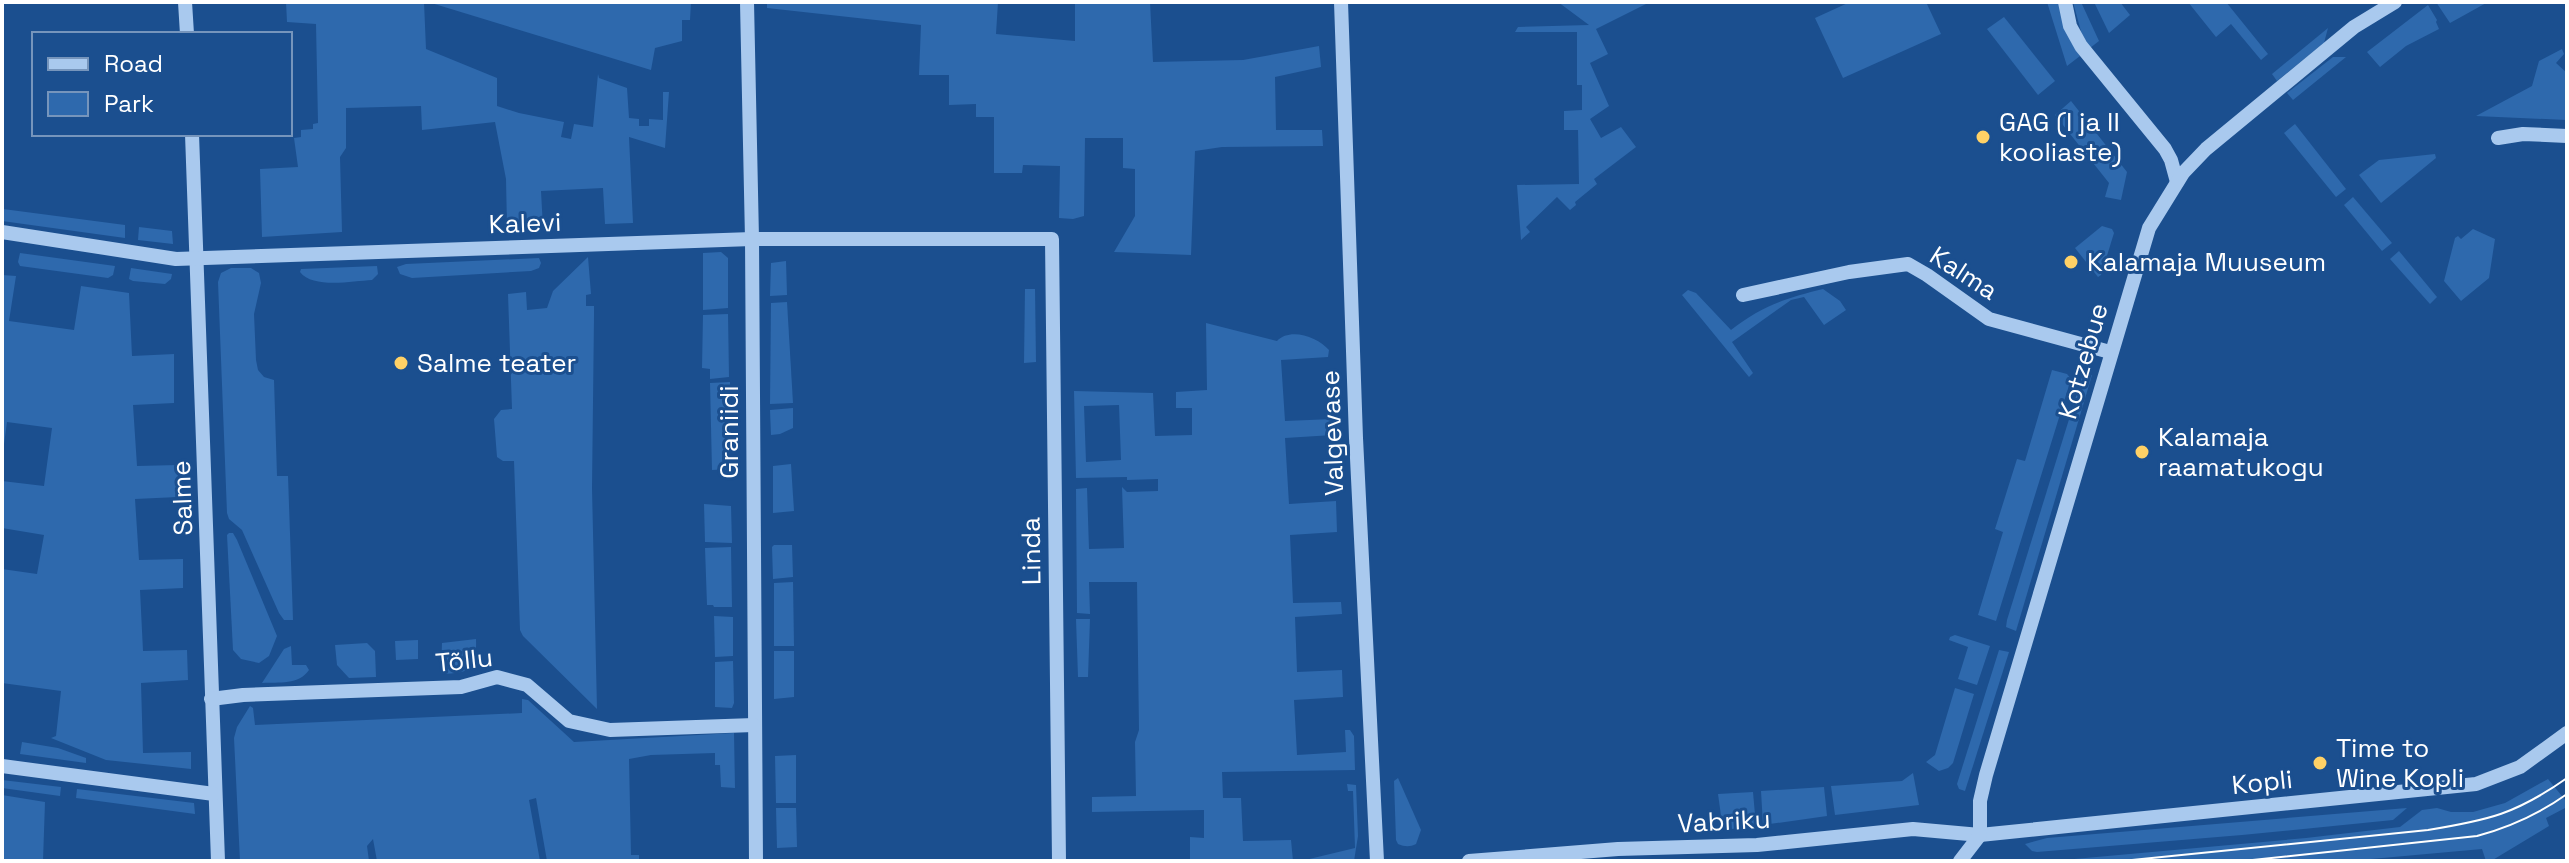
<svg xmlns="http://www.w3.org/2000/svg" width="2569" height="863" viewBox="0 0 2569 863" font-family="'Space Grotesk',sans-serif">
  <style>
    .green { fill: #2e69ad; fill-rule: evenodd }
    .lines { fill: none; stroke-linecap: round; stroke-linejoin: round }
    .minor { stroke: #a9c9ee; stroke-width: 14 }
    .tram { stroke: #fff; stroke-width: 2 }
    .poi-dot { fill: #ffd166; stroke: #1b4f8f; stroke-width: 3 }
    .labels { text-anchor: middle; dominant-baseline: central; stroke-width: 6; stroke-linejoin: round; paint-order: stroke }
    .poi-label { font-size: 26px; fill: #fff; stroke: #1b4f8f; text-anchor: start }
    .street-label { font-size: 26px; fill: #fff; stroke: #1b4f8f }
  </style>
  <rect width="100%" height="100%" fill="#1b4f8f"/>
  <g class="green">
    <path d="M286 2H424L426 49 497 78V106L519 113 564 122 561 137 571 139 574 124 593 127 598 74 599 78 627 88 629 118 639 119V126H649V119L663 120V92H669L665 148 629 137 633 223 605 224 603 188 541 191 543 228 507 227 506 179 495 122 422 130 421 106 346 108V148L340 157 342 232 262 237 260 169 298 167 294 138 301 137V130L313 129V124L318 123 316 24 287 22Z"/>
    <path d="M428 2H691L690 20H682V41L655 48 651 70Z"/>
    <path d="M767 2H998L996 34 1075 41V2H1150L1153 62 1243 60 1319 46 1321 67 1275 77 1276 130H1322L1323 146 1222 147 1195 151 1191 255 1114 252 1135 216V169L1123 168V138H1085L1084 216 1073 219 1059 218 1060 166 1023 165 1022 173H994V117H976V104L949 105V75H919L921 25 767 8Z"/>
    <path d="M1558 2H1650L1596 29 1608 54 1590 63 1609 106 1590 119 1601 138 1621 127 1636 147 1594 179 1597 184 1575 202 1576 205 1570 210 1557 197 1526 227 1530 232 1521 240 1517 185 1579 184 1578 130H1564V111L1582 110V85H1577V32H1515L1518 27 1589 25Z"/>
    <path d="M1850 2H1926L1941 34 1843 78 1815 18Z"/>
    <path d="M2047 2H2060C2063 24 2067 38 2080 56L2067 66Z"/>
    <path d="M2073 2H2081L2099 41 2090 48 2082 35Z"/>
    <path d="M2094 2H2120L2130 15 2109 33Z"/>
    <path d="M2188 2H2226L2268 54 2261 60 2231 24 2216 37Z"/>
    <path d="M2436 2H2488L2450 23Z"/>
    <path d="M2428 5 2437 20 2436 22 2439 29 2406 46 2380 67 2367 52Z"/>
    <path d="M2004 17 2055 81 2038 95 1987 29Z"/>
    <path d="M2328 28 2324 43 2277 81 2272 74Z"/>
    <path d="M2562 49 2564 54 2556 63 2567 73V120L2476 116 2532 86 2539 61Z"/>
    <path d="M2333 57H2346L2293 100 2287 93Z"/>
    <path d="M2071 101 2127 172 2121 200 2105 197 2109 183 2055 115Z"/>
    <path d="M2295 124 2346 189 2336 197 2284 133Z"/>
    <path d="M2435 154 2436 158 2381 203 2359 175 2379 160Z"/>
    <path d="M2353 197 2392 243 2382 251 2344 205Z"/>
    <path d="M3 209 125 225V238L2 221Z"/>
    <path d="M2102 226 2112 229 2114 233 2101 275 2098 277 2075 248Z"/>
    <path d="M139 227 172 231 173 244 138 240Z"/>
    <path d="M2473 229 2495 239 2489 278 2461 301 2444 281 2455 238 2458 236 2461 239Z"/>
    <path d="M2399 251 2437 297 2430 304 2390 259Z"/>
    <path d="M20 253 115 266 113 275 108 278 20 266 18 262Z"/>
    <path d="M703 253 721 252 728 258V308L703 310Z"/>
    <path d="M588 257 591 294 586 295V306H594V316L592 488 597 709 523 636 520 630 514 461H503L497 457 494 419 501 410 512 409 508 294 526 292 527 310 547 308 553 291Z"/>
    <path d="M539 258 541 263 539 268 531 271 412 278 400 274 397 267 406 264Z"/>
    <path d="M786 261 787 295 770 296 771 263Z"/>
    <path d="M377 266 378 274 372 280C352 281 313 289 300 272L301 269Z"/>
    <path d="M131 268 172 274 171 279 165 284 133 281 129 279Z"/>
    <path d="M231 268H251L259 273 261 283 254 314 256 360 258 370 264 377 274 380 277 476H288L293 620H284L279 613 242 530 229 519 227 513 218 282 221 273Z"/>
    <path d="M2 275 16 276 9 321 74 330 81 286 129 293 132 356 174 354V403L133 405 137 466 178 465V497L135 499 139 560 183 559V588L140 590 143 651 187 650 188 680 141 683 143 753 191 752V769L106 760 51 738 56 736 61 691 2 683V569L37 574 44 535 2 528V481L44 486 52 428 7 422 2 459Z"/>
    <path d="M1025 289H1035L1036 362 1024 363Z"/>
    <path d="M1823 289 1840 301 1846 310 1824 325 1804 297 1791 300 1732 342 1753 373 1749 377 1682 295 1688 290 1696 293 1731 330C1761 306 1786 298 1823 289Z"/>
    <path d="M787 302 793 403 770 404 771 303Z"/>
    <path d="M728 314 729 377 710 379V369L702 368 703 315Z"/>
    <path d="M1206 323 1277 341C1290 327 1318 337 1329 350L1328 357 1281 360 1285 421 1333 419V435L1285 438 1289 504 1336 501 1337 532 1290 535 1293 603 1341 602 1342 614 1295 617 1297 672 1342 670 1343 697 1294 700 1297 755 1346 752 1345 730H1350L1354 736 1355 770 1222 772 1223 798H1241L1243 841 1291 840 1293 861H1190V837L1204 838V810L1092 812V797L1136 796 1135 742 1139 730 1137 582H1089L1090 614 1077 613 1076 489 1087 488 1089 549 1124 548 1122 487 1127 492 1158 491V479L1127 480V477L1076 478 1074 391 1153 393 1155 436 1192 435V408H1176V392L1207 390ZM1119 405 1121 460 1086 462 1084 406Z"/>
    <path d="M2052 370 2067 374 2071 379 1996 621 1978 615 2003 532 1995 529 2017 459 2025 461Z"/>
    <path d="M2083 374 2092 375 2016 631 2006 627 2007 620Z"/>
    <path d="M730 382V469L712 470 710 383Z"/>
    <path d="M793 408V428L780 434 771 435 770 410Z"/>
    <path d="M791 464 794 511 773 513V466Z"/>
    <path d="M704 504 731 506 732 543 705 542Z"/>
    <path d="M229 533H233L237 540 277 636 269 656 259 663 241 659 233 650 227 535Z"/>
    <path d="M774 545H792L793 577 773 579 772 547Z"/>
    <path d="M731 547 732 607H714L713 605H707L705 548Z"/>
    <path d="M793 582 794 646H774V583Z"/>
    <path d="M714 616 733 617V656L715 657Z"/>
    <path d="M1076 619H1090L1088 677H1078Z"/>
    <path d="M1955 635 1990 646 1977 685 1958 679 1968 647 1949 640 1950 637Z"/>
    <path d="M476 639C477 670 470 673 441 674L442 643Z"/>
    <path d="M418 640V659L396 660 395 641Z"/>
    <path d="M367 643 375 651 376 677 349 678 337 665 335 645Z"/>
    <path d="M291 646 292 665H306L309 670C299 685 279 682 262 683L284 649Z"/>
    <path d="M1999 650 2009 652 1965 791 1959 789 1957 784Z"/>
    <path d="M774 651H794V697L774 699Z"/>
    <path d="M733 661 734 703 732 708 715 707V662Z"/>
    <path d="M1955 688 1974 694 1953 763 1948 768 1939 771 1926 762 1935 755Z"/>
    <path d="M522 699 528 700 574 742 734 733 735 788 721 787 720 765H715V753L651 755 629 759 631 855H639V861H547L536 798 529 800 540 861H377L373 839 367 846 369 861H240L234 738 237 727 250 706 253 708 255 725 522 713Z"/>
    <path d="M22 742 58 748 86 758V763L20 754Z"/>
    <path d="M796 755V803H776L775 756Z"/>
    <path d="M1913 773 1919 805 1835 815 1831 786 1902 781Z"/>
    <path d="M1398 778 1421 830 1416 844C1410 847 1405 847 1398 844L1396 840 1394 781Z"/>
    <path d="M2548 779 2566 801 2567 807 2546 818 2549 826 2491 861H2486L2482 849 2349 861H2052L2306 838 2400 827 2422 810 2437 808 2451 812H2473L2505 803Z"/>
    <path d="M2 780 61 787 60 796 2 788Z"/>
    <path d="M1347 784 1356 785 1358 836 1354 861H1301L1355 848 1353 791H1348Z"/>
    <path d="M1824 787 1827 816 1763 825 1761 791Z"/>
    <path d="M77 789 194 803 195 814 76 798Z"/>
    <path d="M1753 792 1756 826 1723 830 1718 794Z"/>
    <path d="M2 795 45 802 43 861H2Z"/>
    <path d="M776 808H796L797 847 777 848Z"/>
    <path d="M2407 808 2393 820 2242 835 2037 852 2032 851 2025 844 2047 838Z"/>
  </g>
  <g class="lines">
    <g class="minor">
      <path d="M185 2 187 34"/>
      <path d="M747 2 752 239 756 861"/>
      <path d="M1341 2 1356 438 1377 861"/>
      <path d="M2065 2 2070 26 2081 46 2165 149 2171 160 2177 182"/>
      <path d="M192 134 218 861"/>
      <path d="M2498 138 2523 134 2567 136"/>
      <path d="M2 232 176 259 752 239H1052L1059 861"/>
      <path d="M1743 295 1849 272 1908 264 1927 275 1989 319 2110 352"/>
      <path d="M211 699 243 695 461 687 497 677 527 685 569 721 610 730 754 725"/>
      <path d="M2 766 214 794"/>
      <path d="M1980 835V801L1986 775 2149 228 2183 173 2206 149 2354 27 2395 2"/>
      <path d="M1469 861 1618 849 1757 845 1913 829 1980 835 2476 784 2520 767 2567 733"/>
      <path d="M1960 861 1980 835"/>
    </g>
    <g class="tram">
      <path d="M2122 861 2428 830C2489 820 2516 814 2567 778"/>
      <path d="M2243 861 2477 836C2510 827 2539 814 2567 794"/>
    </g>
  </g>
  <g class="poi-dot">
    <circle cx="1983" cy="137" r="8"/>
    <circle cx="2071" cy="262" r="8"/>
    <circle cx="401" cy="363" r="8"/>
    <circle cx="2142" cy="452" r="8"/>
    <circle cx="2320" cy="763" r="8"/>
  </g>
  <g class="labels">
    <g class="poi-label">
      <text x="1999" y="122">GAG (I ja II<tspan x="1999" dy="30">kooliaste)</tspan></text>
      <text x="2087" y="262">Kalamaja Muuseum</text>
      <text x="417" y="363">Salme teater</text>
      <text x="2158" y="437">Kalamaja<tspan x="2158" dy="30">raamatukogu</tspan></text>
      <text x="2336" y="748">Time to<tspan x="2336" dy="30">Wine Kopli</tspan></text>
    </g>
    <g class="street-label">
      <text transform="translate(525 223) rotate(-2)">Kalevi</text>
      <text transform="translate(1964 273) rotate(33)">Kalma</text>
      <text transform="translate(2083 361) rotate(-74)">Kotzebue</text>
      <text transform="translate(729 432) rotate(-90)">Graniidi</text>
      <text transform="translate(1332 433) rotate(-92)">Valgevase</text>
      <text transform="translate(182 498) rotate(-92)">Salme</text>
      <text transform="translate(1031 551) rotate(-91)">Linda</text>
      <text transform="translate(464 660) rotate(-6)">Tõllu</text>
      <text transform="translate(2262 782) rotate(-6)">Kopli</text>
      <text transform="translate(1724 821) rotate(-3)">Vabriku</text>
    </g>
  </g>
  <rect width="2569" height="863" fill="none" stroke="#ffffff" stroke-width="8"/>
  <rect x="32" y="32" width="260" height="104" fill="#1b4f8f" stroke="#7695bc" stroke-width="2"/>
  <rect x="48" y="58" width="40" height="12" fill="#a9c9ee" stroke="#7695bc" stroke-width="2"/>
  <text x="104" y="72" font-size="24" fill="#ffffff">Road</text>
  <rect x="48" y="92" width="40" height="24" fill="#2e69ad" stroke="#7695bc" stroke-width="2"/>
  <text x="104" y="112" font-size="24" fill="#ffffff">Park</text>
</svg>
